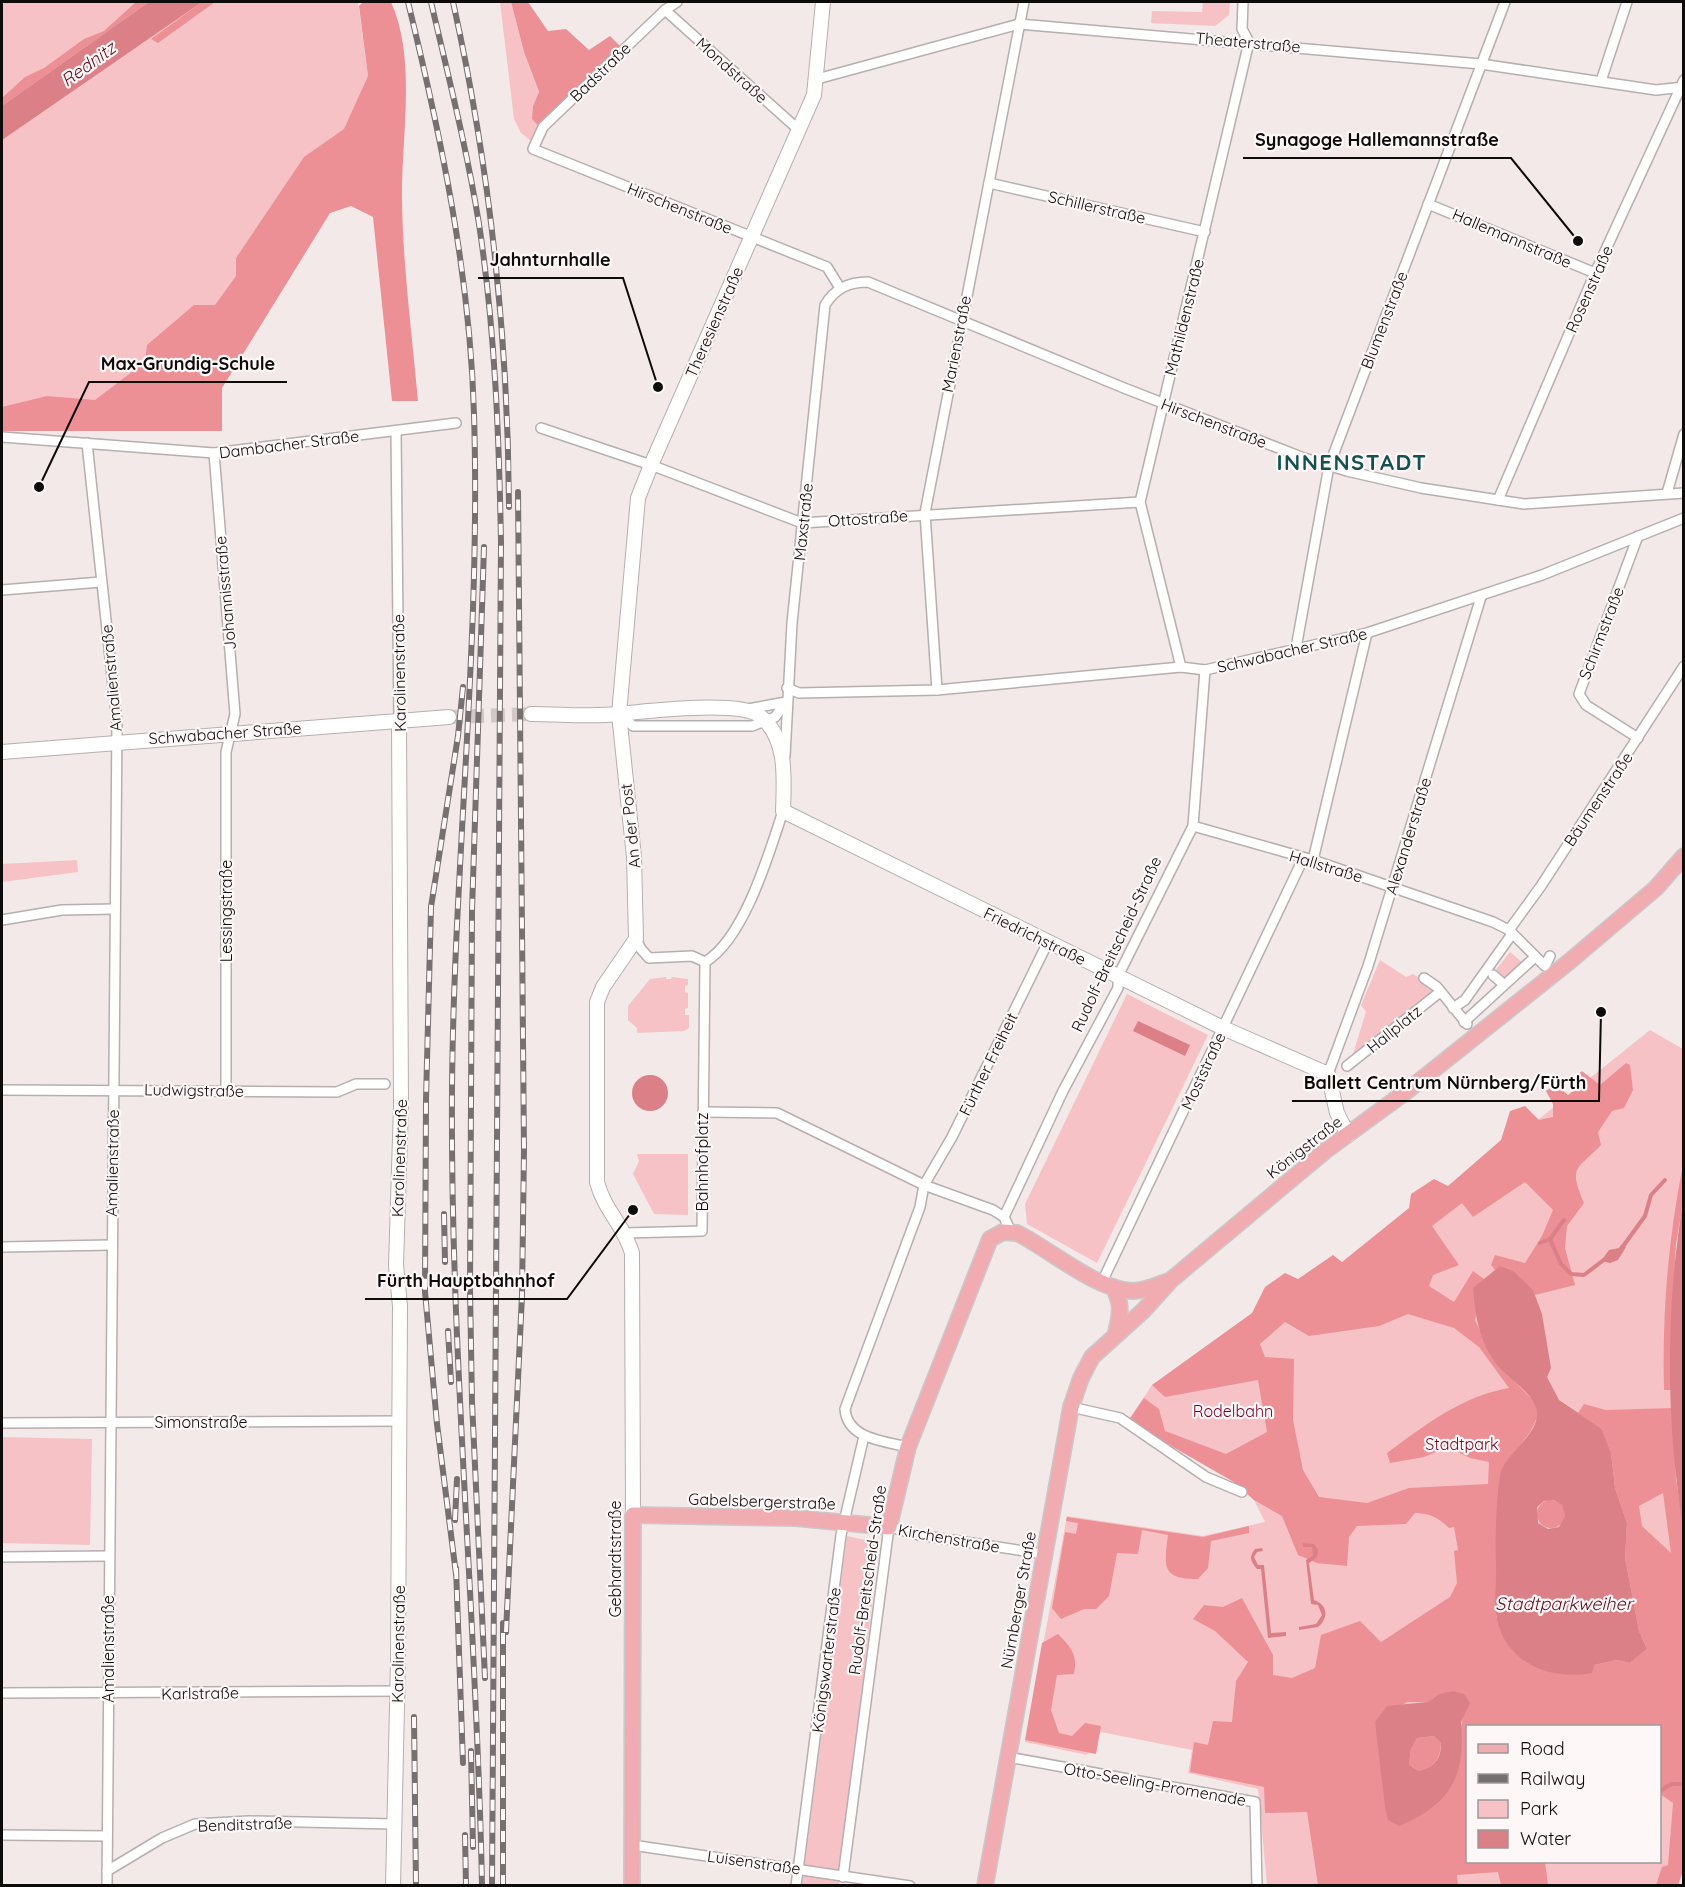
<svg xmlns="http://www.w3.org/2000/svg" width="1685" height="1887" viewBox="0 0 1685 1887" font-family="Quicksand,sans-serif">
  <style>
    .green { fill: #f7c2c5; fill-rule: evenodd }
    .forest { fill: #ec9096; fill-rule: evenodd }
    .water { fill: #db8087; fill-rule: evenodd }
    .lines { fill: none; stroke-linecap: round; stroke-linejoin: round }
    .stream { stroke: #db8087; stroke-width: 4 }
    .secondary-tunnel { stroke: #d2c8c8; stroke-width: 14; stroke-dasharray: 14 7; stroke-linecap: butt }
    .street-casing { stroke: #b8aeae; stroke-width: 12 }
    .secondary-casing { stroke: #b8aeae; stroke-width: 16 }
    .primary-casing { stroke: #cac9c9; stroke-width: 18 }
    .street { stroke: #fff; stroke-width: 9 }
    .secondary { stroke: #fff; stroke-width: 14 }
    .primary { stroke: #f1acb2; stroke-width: 15 }
    .rail-casing { stroke: #777070; stroke-width: 6 }
    .rail { stroke: #fef7f8; stroke-width: 4; stroke-dasharray: 11; stroke-linecap: butt }
    .labels { text-anchor: middle; dominant-baseline: central; stroke-width: 4.5; stroke-linejoin: round; paint-order: stroke }
    .street-label { font-size: 16px; fill: #0e0b0b; stroke: #fef7f8 }
    .park-label { font-size: 16px; fill: #760223; stroke: #fef7f8 }
    .water-label { font-size: 18px; font-style: italic; fill: #631021; stroke: #fef7f8 }
    .district-label { font-size: 22px; font-weight: bold; letter-spacing: 1.5px; fill: #145252; stroke: #fef7f8 }
    .leader { fill: none; stroke: #0e0b0b; stroke-width: 2 }
    .callout-dot { fill: #0e0b0b; stroke: #fef7f8; stroke-width: 2 }
    .callout-label { font-size: 18px; text-anchor: middle; font-weight: bold; fill: #0e0b0b; stroke: #fef7f8; stroke-width: 4.5; stroke-linejoin: round; paint-order: stroke }
  </style>
  <rect width="100%" height="100%" fill="#f4e9e9"/>
  <g class="green">
    <path d="M2 2H358L368 76V146L208 384 2 430Z"/>
    <path d="M500 2H511L524 52 539 93 533 106 539 126 531 141 521 133 514 119Z"/>
    <path d="M1203 2H1230L1229 15 1215 26 1151 23 1152 11 1202 12Z"/>
    <path d="M77 860 78 872 2 882V864Z"/>
    <path d="M1510 952 1522 962 1506 978 1495 971Z"/>
    <path d="M1380 960 1406 977 1413 974 1435 989 1352 1057 1366 1012 1361 1005Z"/>
    <path d="M666 977V979H671L672 977 688 979V985L685 986V992L688 993V1008L685 1009V1015H689V1028L684 1031 637 1033V1028L628 1020V1006L650 979Z"/>
    <path d="M1127 994 1208 1035 1097 1263 1027 1224 1025 1204Z"/>
    <path d="M1650 1030 1683 1049V1202L1676 1244 1670 1347 1676 1480 1684 1528V1868L1678 1885H1267L1258 1789 1188 1773 1192 1750 1101 1732 1087 1755 1025 1742 1067 1516 1203 1536 1265 1522 1254 1500 1234 1482 1128 1421 1152 1385 1413 1220ZM1468 1726H1660V1862H1468Z"/>
    <path d="M637 1154H688V1215L654 1214 633 1174 639 1161Z"/>
    <path d="M2 1437 92 1439 90 1545 2 1543Z"/>
    <path d="M847 1536 879 1543 839 1885 802 1886Z"/>
  </g>
  <g class="forest">
    <path d="M136 2H149L2 106V98L25 77 44 68 84 39 104 31Z"/>
    <path d="M202 2H215L158 43 151 39Z"/>
    <path d="M363 2H391C417 59 401 138 402 201 403 267 412 335 418 401H392L373 217 351 206 330 213 222 388V431H2V407L47 396 95 400 145 362 147 345 194 305H215L236 276V258L304 157 344 129 368 76 359 6Z"/>
    <path d="M511 2H528L548 31 566 29 589 50 610 36 620 46 539 126 532 119 533 106 539 92 524 52Z"/>
    <path d="M1626 1063 1630 1065 1633 1090 1624 1108 1612 1111 1598 1132 1601 1145C1577 1170 1568 1166 1584 1203L1567 1226 1565 1248 1575 1285 1535 1295 1532 1290 1501 1266 1495 1270 1491 1265 1495 1255 1525 1263 1542 1236 1553 1210 1525 1182 1473 1217 1462 1203 1432 1226 1459 1265 1433 1275 1429 1286 1454 1302 1473 1271 1485 1280 1475 1320 1495 1362 1536 1403 1538 1416 1530 1432 1502 1470 1496 1617 1594 1665 1617 1660 1630 1663 1647 1649 1639 1631 1625 1558 1627 1523 1615 1488 1611 1453 1602 1429 1578 1413 1584 1404 1606 1410 1673 1408 1676 1480 1684 1528V1868L1678 1885H1656L1662 1867 1668 1865 1673 1803 1660 1794V1726H1468V1862H1545L1548 1885H1501L1498 1872 1457 1875 1458 1885H1318L1307 1812 1265 1813 1264 1787 1190 1772 1194 1742 1208 1745 1213 1721 1232 1722 1236 1681 1248 1662 1215 1631 1193 1619 1204 1605 1223 1607 1242 1598 1273 1655V1675L1292 1678 1315 1668 1321 1635 1360 1621 1381 1642 1450 1597 1457 1583 1454 1551 1458 1550 1454 1527 1449 1528C1439 1518 1429 1513 1415 1513L1406 1524 1357 1526 1349 1537 1347 1566 1317 1563 1298 1555 1282 1516 1254 1500 1234 1482 1128 1421 1144 1398 1159 1409 1165 1431 1226 1454 1267 1432 1258 1380 1165 1397 1152 1385 1252 1313 1265 1287 1285 1273 1298 1279 1333 1255 1342 1262 1409 1208 1411 1194 1434 1179 1448 1186 1501 1140 1510 1111 1525 1106 1539 1120 1553 1117V1104L1546 1091 1556 1084 1568 1095 1578 1087 1574 1078 1582 1071 1600 1085ZM1408 1314 1454 1328 1479 1347 1509 1388C1462 1396 1425 1425 1387 1453L1390 1463 1424 1457 1448 1447 1470 1458 1489 1462 1488 1484 1409 1488 1367 1503 1319 1497 1303 1470 1293 1420 1294 1359 1265 1357 1260 1344 1285 1322 1309 1336 1379 1326ZM1663 1493 1671 1553 1642 1526 1639 1506ZM1407 1702H1428L1463 1715 1461 1728 1399 1826 1375 1722Z"/>
    <path d="M1683 1165V1202L1676 1244 1670 1347 1672 1390H1664C1662 1314 1668 1240 1683 1165Z"/>
    <circle cx="1551" cy="1514" r="14"/>
    <path d="M1067 1517 1203 1537 1249 1526V1533L1211 1541 1208 1568 1198 1579C1161 1579 1164 1566 1168 1535L1142 1530 1138 1554 1117 1553 1109 1596 1096 1609H1084L1061 1619 1052 1608 1065 1532 1076 1534 1078 1523 1066 1521Z"/>
    <path d="M1058 1634C1071 1647 1078 1655 1074 1674L1057 1675 1051 1710 1059 1733 1072 1736 1085 1723 1101 1726 1096 1754 1025 1740 1042 1643Z"/>
    <path d="M1434 1736 1441 1743C1440 1760 1435 1766 1419 1771L1409 1765 1411 1749 1417 1738Z"/>
  </g>
  <g class="water">
    <path d="M149 2H202L2 140V106Z"/>
    <path d="M1138 1021 1190 1045 1185 1056 1133 1031Z"/>
    <circle cx="650" cy="1093" r="18"/>
    <path d="M1683 1202H1684L1683 1528C1666 1422 1665 1309 1683 1202Z"/>
    <path d="M1622 1244 1626 1247 1618 1260 1610 1263 1601 1261 1609 1250 1619 1248Z"/>
    <path d="M1500 1266 1513 1271 1533 1290 1542 1314 1551 1368 1547 1377 1559 1400 1602 1429 1611 1453 1615 1488 1627 1523 1625 1558 1639 1631 1647 1649 1630 1663 1617 1660 1594 1665 1592 1673C1550 1681 1506 1663 1497 1619 1493 1602 1497 1582 1496 1564 1495 1547 1496 1484 1502 1469 1510 1451 1539 1433 1537 1412 1535 1392 1505 1378 1494 1361 1479 1339 1475 1315 1473 1288ZM1554 1500 1562 1505 1565 1516 1559 1527 1548 1529 1538 1523 1537 1507 1544 1501Z"/>
    <path d="M1303 1543 1314 1544 1318 1550 1317 1557 1309 1563 1314 1600C1328 1605 1329 1618 1318 1627L1299 1630V1627L1316 1624 1322 1615 1318 1605 1311 1604 1306 1560 1313 1556 1312 1547H1303Z"/>
    <path d="M1262 1548 1263 1551 1257 1552 1254 1557 1258 1565H1264L1271 1633 1286 1632V1636L1268 1638 1261 1569H1257C1250 1561 1249 1557 1255 1549Z"/>
    <path d="M1453 1691 1464 1694 1470 1703 1461 1722C1466 1776 1451 1804 1399 1826L1388 1820 1385 1807 1375 1722 1387 1706 1428 1702 1440 1694ZM1434 1736 1441 1743C1441 1760 1435 1766 1419 1771L1409 1765 1411 1749 1417 1738Z"/>
  </g>
  <g class="lines">
    <g class="stream">
      <path d="M1550 1239 1564 1220"/>
      <path d="M1540 1243 1550 1239 1561 1264 1571 1274 1584 1275 1605 1259"/>
      <path d="M1621 1249 1645 1216 1651 1195 1665 1180"/>
      <path d="M1660 1791 1671 1784H1681"/>
    </g>
    <path class="secondary-tunnel" d="M449 717 531 714"/>
    <g class="street-casing">
      <g id="street">
        <path d="M677 2 665 10 543 127 533 149 827 267 840 288"/>
        <path d="M665 10 800 131"/>
        <path d="M817 79 1019 24 1481 64 1656 90 1684 87"/>
        <path d="M1601 81 1627 2"/>
        <path d="M989 183 1205 232"/>
        <path d="M1428 204 1595 273"/>
        <path d="M541 428 651 465 802 523 1140 502"/>
        <path d="M396 431 399 721"/>
        <path d="M2 437 214 453 456 423"/>
        <path d="M87 443 117 723 107 1886"/>
        <path d="M214 453 235 714 226 752V1090"/>
        <path d="M1667 493 1684 434"/>
        <path d="M1498 500 1595 273 1684 80"/>
        <path d="M1638 536 1579 694 1586 705 1638 738"/>
        <path d="M2 590 101 582"/>
        <path d="M1296 648 1329 466 1505 2"/>
        <path d="M1181 667 1140 502 1249 42 1242 29 1243 2"/>
        <path d="M787 688 799 693 937 690 1181 667 1205 670 1367 633 1542 575 1684 518"/>
        <path d="M937 690 925 513 1024 2"/>
        <path d="M748 709 786 702"/>
        <path d="M619 714 633 726H752L775 717 786 702"/>
        <path d="M785 756 792 623 825 305C835 288 849 282 868 282L1124 388 1304 458 1347 471 1421 488 1524 504 1684 493"/>
        <path d="M1193 826 1313 860 1493 922 1509 930 1545 966 1550 956"/>
        <path d="M1313 860 1367 633"/>
        <path d="M2 920 62 910 114 909"/>
        <path d="M1509 930 1541 886 1684 666"/>
        <path d="M636 939 641 949 649 958 692 956 705 962"/>
        <path d="M705 962C744 939 769 854 783 811"/>
        <path d="M1493 975 1501 982"/>
        <path d="M1424 978 1437 987 1467 1024"/>
        <path d="M1453 1008 1465 1000 1512 934"/>
        <path d="M1464 1022 1535 957"/>
        <path d="M1347 1066 1440 992"/>
        <path d="M1328 1074 1368 966 1481 597"/>
        <path d="M2 1090 337 1092 356 1084H385"/>
        <path d="M703 1112 777 1113 924 1185 993 1210 1004 1217 1011 1232"/>
        <path d="M924 1185 952 1137 1048 942"/>
        <path d="M1004 1217 1063 1091 1118 988V976L1193 826 1205 670"/>
        <path d="M626 1233 702 1231 705 962"/>
        <path d="M2 1247 111 1245"/>
        <path d="M1102 1282 1303 859"/>
        <path d="M1071 1407 1120 1418 1206 1477 1242 1492"/>
        <path d="M2 1423 400 1421"/>
        <path d="M908 1447C884 1441 847 1439 845 1409L920 1207 924 1185"/>
        <path d="M2 1557 108 1556"/>
        <path d="M2 1693 398 1691"/>
        <path d="M1008 1757 1255 1802 1257 1886"/>
        <path d="M2 1835 107 1836"/>
        <path d="M632 1845 910 1886"/>
        <path d="M107 1871 162 1838 195 1824 249 1821 394 1824"/>
        <path d="M843 1877 889 1527 919 1535 1044 1554"/>
        <path d="M796 1886 841 1535 864 1436"/>
      </g>
    </g>
    <g class="secondary-casing">
      <g id="secondary">
        <path d="M531 714C560 714 591 717 619 714 647 711 740 700 760 716 788 738 784 779 783 811L1223 1028 1328 1074 1337 1113 1348 1135"/>
        <path d="M2 752 449 717"/>
        <path d="M633 1515 632 1253C624 1225 604 1210 597 1182V1002L603 987 636 939 634 857 619 714 638 498 651 465 814 95 823 2"/>
        <path d="M393 1886 398 1661 400 1306 396 1265 401 1106 399 721"/>
      </g>
    </g>
    <g class="primary-casing">
      <g id="primary">
        <path d="M1113 1287C1123 1304 1120 1315 1116 1333"/>
        <path d="M632 1886 633 1515 796 1518 889 1527 908 1447 990 1239 1003 1232 1017 1233C1050 1249 1097 1291 1133 1291 1145 1291 1157 1285 1169 1281"/>
        <path d="M985 1886 1071 1407 1081 1378 1092 1357 1144 1310 1171 1280 1325 1151 1407 1091 1570 961 1656 888 1684 856"/>
      </g>
    </g>
    <use href="#street" class="street"/>
    <use href="#secondary" class="secondary"/>
    <use href="#primary" class="primary"/>
    <g class="rail-casing">
      <g id="rail">
        <path d="M408 2C441 137 470 273 474 414 481 639 454 863 452 1088 450 1354 477 1619 482 1886"/>
        <path d="M431 2C448 75 467 149 479 224 495 329 499 436 501 542L492 1886"/>
        <path d="M453 2C490 168 508 337 509 507"/>
        <path d="M484 547 472 911 470 1290 472 1402 485 1678"/>
        <path d="M444 1214 445 1262"/>
        <path d="M448 1331 451 1382"/>
        <path d="M455 1520 457 1479"/>
        <path d="M456 1568 463 1763"/>
        <path d="M456 1574 437 1424 425 1292 426 1100 431 907 458 736 463 687"/>
        <path d="M506 1632 522 1295 524 1150 518 492"/>
        <path d="M414 1717 416 1886"/>
        <path d="M471 1751 473 1847"/>
        <path d="M465 1835 466 1886"/>
        <path d="M503 1886V1623"/>
      </g>
    </g>
    <use href="#rail" class="rail"/>
  </g>
  <g class="labels">
    <g class="street-label">
      <text transform="translate(1248 42) rotate(5)">Theaterstraße</text>
      <text transform="translate(732 70) rotate(42)">Mondstraße</text>
      <text transform="translate(600 72) rotate(-44)">Badstraße</text>
      <text transform="translate(1097 207) rotate(13)">Schillerstraße</text>
      <text transform="translate(680 208) rotate(22)">Hirschenstraße</text>
      <text transform="translate(1512 238) rotate(23)">Hallemannstraße</text>
      <text transform="translate(1589 289) rotate(-66)">Rosenstraße</text>
      <text transform="translate(1184 317) rotate(-76)">Mathildenstraße</text>
      <text transform="translate(1384 320) rotate(-69)">Blumenstraße</text>
      <text transform="translate(714 322) rotate(-66)">Theresienstraße</text>
      <text transform="translate(956 344) rotate(-79)">Marienstraße</text>
      <text transform="translate(1214 423) rotate(21)">Hirschenstraße</text>
      <text transform="translate(289 444) rotate(-7)">Dambacher Straße</text>
      <text transform="translate(868 518) rotate(-4)">Ottostraße</text>
      <text transform="translate(803 522) rotate(-84)">Maxstraße</text>
      <text transform="translate(225 593) rotate(-95)">Johannisstraße</text>
      <text transform="translate(1601 633) rotate(-69)">Schirmstraße</text>
      <text transform="translate(1292 650) rotate(-13)">Schwabacher Straße</text>
      <text transform="translate(399 673) rotate(-91)">Karolinenstraße</text>
      <text transform="translate(111 678) rotate(-95)">Amalienstraße</text>
      <text transform="translate(225 733) rotate(-4)">Schwabacher Straße</text>
      <text transform="translate(1598 799) rotate(-56)">Bäumenstraße</text>
      <text transform="translate(630 826) rotate(-96)">An der Post</text>
      <text transform="translate(1408 836) rotate(-73)">Alexanderstraße</text>
      <text transform="translate(1326 866) rotate(17)">Hallstraße</text>
      <text transform="translate(226 911) rotate(-90)">Lessingstraße</text>
      <text transform="translate(1035 936) rotate(26)">Friedrichstraße</text>
      <text transform="translate(1116 944) rotate(-65)">Rudolf-Breitscheid-Straße</text>
      <text transform="translate(1394 1029) rotate(-39)">Hallplatz</text>
      <text transform="translate(988 1064) rotate(-64)">Fürther Freiheit</text>
      <text transform="translate(1203 1071) rotate(-65)">Moststraße</text>
      <text transform="translate(194 1090) rotate(1)">Ludwigstraße</text>
      <text transform="translate(1304 1147) rotate(-38)">Königstraße</text>
      <text transform="translate(399 1158) rotate(-88)">Karolinenstraße</text>
      <text transform="translate(702 1162) rotate(-90)">Bahnhofplatz</text>
      <text transform="translate(112 1163) rotate(-89)">Amalienstraße</text>
      <text x="201" y="1422">Simonstraße</text>
      <text transform="translate(762 1501) rotate(2)">Gabelsbergerstraße</text>
      <text transform="translate(949 1538) rotate(10)">Kirchenstraße</text>
      <text transform="translate(615 1559) rotate(-90)">Gebhardtstraße</text>
      <text transform="translate(867 1580) rotate(-82)">Rudolf-Breitscheid-Straße</text>
      <text transform="translate(1018 1600) rotate(-80)">Nürnberger Straße</text>
      <text transform="translate(398 1644) rotate(-89)">Karolinenstraße</text>
      <text transform="translate(108 1649) rotate(-90)">Amalienstraße</text>
      <text transform="translate(826 1660) rotate(-83)">Königswarterstraße</text>
      <text transform="translate(200 1693) rotate(-1)">Karlstraße</text>
      <text transform="translate(1155 1784) rotate(10)">Otto-Seeling-Promenade</text>
      <text transform="translate(245 1824) rotate(-2)">Benditstraße</text>
      <text transform="translate(754 1862) rotate(8)">Luisenstraße</text>
    </g>
    <g class="park-label">
      <text x="1233" y="1411">Rodelbahn</text>
      <text x="1462" y="1444">Stadtpark</text>
    </g>
    <g class="water-label">
      <text transform="translate(88 64) rotate(-36)">Rednitz</text>
      <text x="1564" y="1603">Stadtparkweiher</text>
    </g>
    <g class="district-label">
      <text x="1352" y="462">INNENSTADT</text>
    </g>
  </g>
  <path class="leader" d="M1578 241L1511 158H1243M658 387L623 278H478M39 487L89 382H287M1601 1012L1599 1101H1292M633 1210L567 1299H365"/>
  <g class="callout-dot">
    <circle cx="1578" cy="241" r="6"/>
    <circle cx="658" cy="387" r="6"/>
    <circle cx="39" cy="487" r="6"/>
    <circle cx="1601" cy="1012" r="6"/>
    <circle cx="633" cy="1210" r="6"/>
  </g>
  <g class="callout-label">
    <text x="1377" y="146">Synagoge Hallemannstraße</text>
    <text x="550" y="266">Jahnturnhalle</text>
    <text x="188" y="370">Max-Grundig-Schule</text>
    <text x="1445" y="1089">Ballett Centrum Nürnberg/Fürth</text>
    <text x="466" y="1287">Fürth Hauptbahnhof</text>
  </g>
  <rect width="1685" height="1887" fill="none" stroke="#0e0b0b" stroke-width="6"/>
  <rect x="1466" y="1725" width="195" height="138" fill="#fef7f8" stroke="#9e9999" stroke-width="1.5"/>
  <rect x="1478" y="1744" width="30" height="9" fill="#f1acb2" stroke="#9e9999" stroke-width="1.5"/>
  <text x="1520" y="1755" font-size="18" fill="#0e0b0b">Road</text>
  <rect x="1478" y="1774" width="30" height="9" fill="#777070" stroke="#9e9999" stroke-width="1.5"/>
  <text x="1520" y="1785" font-size="18" fill="#0e0b0b">Railway</text>
  <rect x="1478" y="1800" width="30" height="18" fill="#f7c2c5" stroke="#9e9999" stroke-width="1.5"/>
  <text x="1520" y="1815" font-size="18" fill="#0e0b0b">Park</text>
  <rect x="1478" y="1830" width="30" height="18" fill="#db8087" stroke="#9e9999" stroke-width="1.5"/>
  <text x="1520" y="1845" font-size="18" fill="#0e0b0b">Water</text>
</svg>
